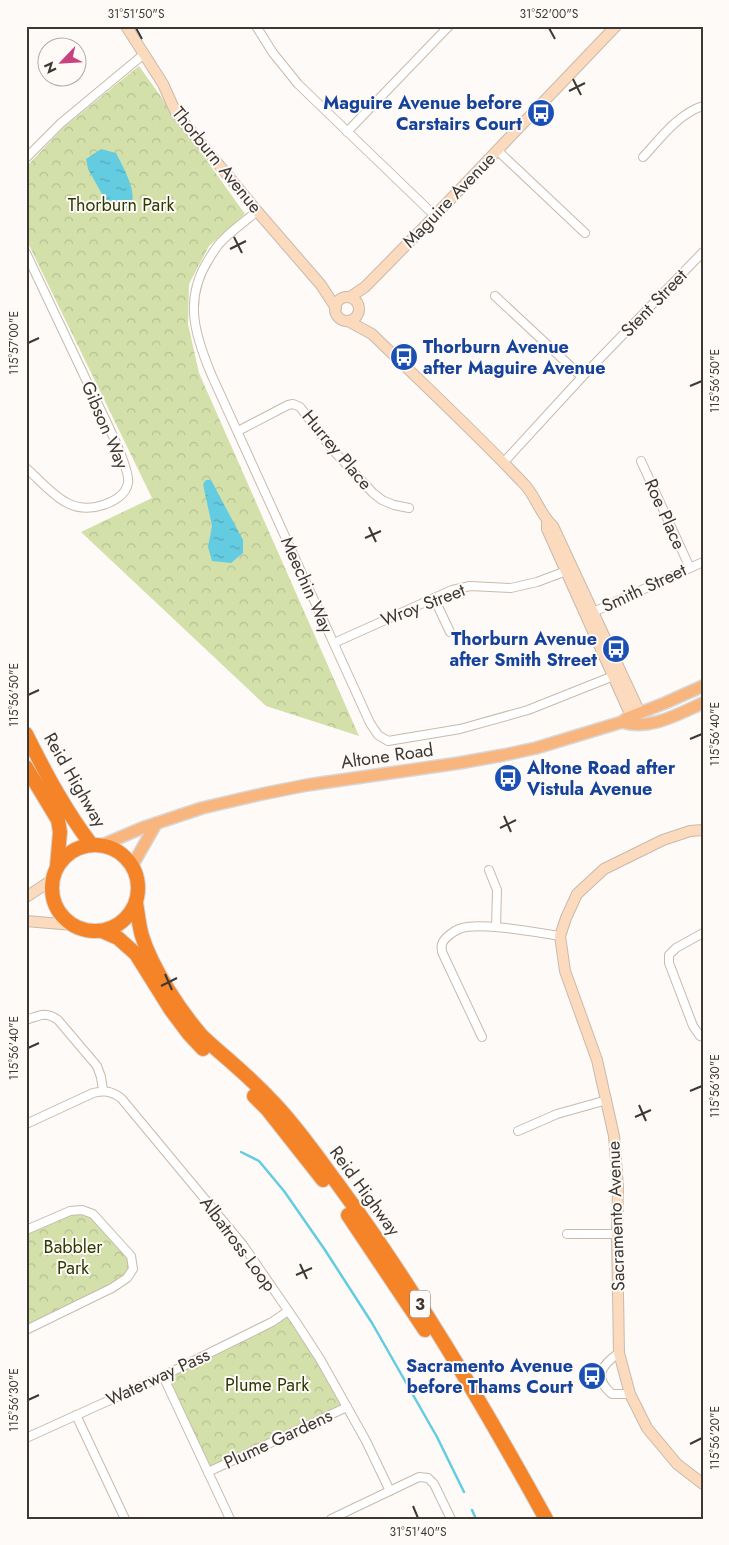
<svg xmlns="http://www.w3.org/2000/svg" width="729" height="1545" viewBox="0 0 729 1545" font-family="Jost,sans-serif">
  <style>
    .park { fill: url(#park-crowns) }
    .water { fill: url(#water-ripples) }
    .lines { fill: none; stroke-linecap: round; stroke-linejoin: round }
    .stream { stroke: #64cce0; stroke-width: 2.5 }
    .street-casing { stroke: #c9baac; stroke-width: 10 }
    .secondary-casing { stroke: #c9baac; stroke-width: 12 }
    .primary-casing { stroke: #d8d7d6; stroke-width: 14 }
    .highway-casing { stroke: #d8d7d6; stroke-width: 16 }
    .street { stroke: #fff; stroke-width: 8 }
    .secondary { stroke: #fcdabe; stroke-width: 10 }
    .primary { stroke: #f9b57e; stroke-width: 11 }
    .highway { stroke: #f58328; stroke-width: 14 }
    .ticks { fill: none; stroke: #3e3833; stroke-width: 2 }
    .labels { text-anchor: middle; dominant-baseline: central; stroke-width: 4; stroke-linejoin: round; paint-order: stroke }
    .shield { fill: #fdfaf7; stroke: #77726e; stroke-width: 1 }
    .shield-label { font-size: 16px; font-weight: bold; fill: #3e3833 }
    .transit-label { font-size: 18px; font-weight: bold; fill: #164399; stroke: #fdfaf7; text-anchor: end }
    .street-label { font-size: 18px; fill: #3e3833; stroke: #fdfaf7 }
    .park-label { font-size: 18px; fill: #2f3900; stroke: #fdfaf7 }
    .neatline { fill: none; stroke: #3e3833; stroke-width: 2 }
    .ticks-label { font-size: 12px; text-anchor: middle; fill: #3e3833 }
  </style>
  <defs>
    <pattern id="park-crowns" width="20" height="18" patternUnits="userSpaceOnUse" patternTransform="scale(1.25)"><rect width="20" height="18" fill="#d3e0aa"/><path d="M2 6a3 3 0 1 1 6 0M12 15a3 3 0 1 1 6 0" fill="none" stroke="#b6c193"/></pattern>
    <pattern id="water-ripples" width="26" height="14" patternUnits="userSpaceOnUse" patternTransform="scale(1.25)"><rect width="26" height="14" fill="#64cce0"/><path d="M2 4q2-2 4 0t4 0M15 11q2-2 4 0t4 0" fill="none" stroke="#54a7b6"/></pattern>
  </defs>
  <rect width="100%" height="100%" fill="#fdfaf7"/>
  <g class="park">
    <path d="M139 66 245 214 209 246 189 284 188 324 199 373 359 736 266 706 81 532 152 498 26 239V167L64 127Z"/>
    <path d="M70 1211 93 1214 131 1256 133 1269 127 1278 26 1330V1230Z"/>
    <path d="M288 1311 347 1407 208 1472 163 1376Z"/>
  </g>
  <g class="water">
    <path d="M101 149 116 153C122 165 136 189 132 202 131 208 125 210 120 211L108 205 88 169 86 159Z"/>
    <path d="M206 480H211L243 540V553L231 563 212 561 208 547 212 526 203 484Z"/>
  </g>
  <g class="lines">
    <g class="stream">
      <path d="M241 1152 259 1161 284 1191 325 1250 372 1323 437 1437 464 1492"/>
      <path d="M472 1510 476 1519"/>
    </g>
    <g class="street-casing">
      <g id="street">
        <path d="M256 26 273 53 298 84 435 216"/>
        <path d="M347 132 449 26"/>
        <path d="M497 150 585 233"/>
        <path d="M643 157C660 139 679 113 703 106"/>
        <path d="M26 158 61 123 144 54"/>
        <path d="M257 211C247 220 235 228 225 238 218 244 213 252 209 259 183 299 195 336 212 376L370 723 378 735 388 741 460 729 528 710 616 675"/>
        <path d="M26 253C47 298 69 343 90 388 98 405 131 468 128 483 126 495 113 502 103 505 68 517 50 489 26 468"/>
        <path d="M495 296 582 377"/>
        <path d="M238 431 288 405 293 404 300 407 332 449 373 493 382 500 394 505 409 508"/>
        <path d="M641 461 690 568"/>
        <path d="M503 463 582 377 703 252"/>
        <path d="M434 598 450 632"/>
        <path d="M589 614 703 562"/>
        <path d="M334 643 452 590 470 586 511 588 537 582 569 570"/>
        <path d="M489 870 497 890 496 927"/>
        <path d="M703 933 676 948 669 955V963L693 1026 700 1036 703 1037"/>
        <path d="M26 1020C40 1015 46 1011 58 1020L97 1066 101 1077 103 1090"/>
        <path d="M482 1037 442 952C442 949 441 947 442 944 444 938 454 931 459 929 479 921 538 933 560 936"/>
        <path d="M26 1124 93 1093C105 1090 111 1091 121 1098L243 1245 296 1322 320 1359 347 1407 366 1441 390 1491"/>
        <path d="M518 1131 557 1114 607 1100"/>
        <path d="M26 1230 70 1211 82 1210 93 1214 131 1256 133 1269 127 1278 112 1288 26 1330"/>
        <path d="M567 1234H617"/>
        <path d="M619 1353C601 1365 593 1378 612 1394H630"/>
        <path d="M163 1376 230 1519"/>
        <path d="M76 1415 125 1519"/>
        <path d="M26 1438 163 1376 272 1322 288 1311"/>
        <path d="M208 1472 347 1407"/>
        <path d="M331 1519 419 1477 428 1478 434 1484 451 1519"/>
      </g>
    </g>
    <g class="secondary-casing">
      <g id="secondary">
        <path d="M126 26 163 84 176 113 257 211 321 285 336 308"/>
        <path d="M350 297 365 287 423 228 616 26"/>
        <circle cx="347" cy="309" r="12"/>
        <path d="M348 321 372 334C423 384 476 433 525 485 536 497 541 516 553 526L640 713"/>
        <path d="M547 523V529L631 716"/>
        <path d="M703 830 690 831 663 840 604 869 577 894 566 918 560 936 565 971 597 1060 614 1136 618 1187 617 1234 619 1353 630 1394 647 1428 677 1464 703 1484"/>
        <path d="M26 897 52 880"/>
        <path d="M26 921 73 925"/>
      </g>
    </g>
    <g class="primary-casing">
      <g id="primary">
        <path d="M622 722C650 731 678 714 703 703"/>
        <path d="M102 845 142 828 202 808 262 794 307 785 459 763 504 755 536 748 622 722 627 718 665 703 703 686"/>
        <path d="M132 866 156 824"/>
      </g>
    </g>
    <g class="highway-casing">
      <g id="highway">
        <path d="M26 734C45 772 65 810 91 844"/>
        <path d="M26 767 58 820 60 832 57 866"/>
        <circle cx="95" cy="888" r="43"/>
        <path d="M136 903C138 914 139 926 142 936 152 968 180 1011 202 1036 211 1045 221 1053 230 1061 245 1074 260 1088 274 1103 297 1127 317 1156 337 1183 415 1289 482 1403 546 1519"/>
        <path d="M102 931 118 938 136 954 171 1010 189 1034 203 1049"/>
        <path d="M254 1096 267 1109 323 1180"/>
        <path d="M348 1215 425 1330"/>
      </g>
    </g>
    <use href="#street" class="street"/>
    <use href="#secondary" class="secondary"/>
    <use href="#primary" class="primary"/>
    <use href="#highway" class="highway"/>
  </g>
  <path class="ticks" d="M136 28 142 39M549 28 555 39M573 79 581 95M569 91 585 83M234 237 242 253M230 249 246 241M28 343 39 338M690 386 702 381M369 527 376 542M365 538 381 531M28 695 39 690M690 739 702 734M504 816 511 832M500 828 516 820M165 974 172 990M161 986 177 978M28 1048 39 1043M690 1091 702 1086M639 1105 646 1121M635 1117 651 1110M300 1264 307 1279M296 1275 312 1268M28 1400 39 1395M690 1444 702 1438M413 1506 418 1518"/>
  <defs>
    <g id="bus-disc" transform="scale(1.4375)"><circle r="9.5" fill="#1a4fb4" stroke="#fdfaf7"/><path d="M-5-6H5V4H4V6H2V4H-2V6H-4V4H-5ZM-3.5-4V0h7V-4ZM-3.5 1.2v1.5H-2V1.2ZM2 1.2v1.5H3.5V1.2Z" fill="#fff"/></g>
  </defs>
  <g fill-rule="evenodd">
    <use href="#bus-disc" x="541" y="113"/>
    <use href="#bus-disc" x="404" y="357"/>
    <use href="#bus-disc" x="616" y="649"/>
    <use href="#bus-disc" x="508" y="778"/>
    <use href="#bus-disc" x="592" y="1376"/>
  </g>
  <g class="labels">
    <rect class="shield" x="410" y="1290.5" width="20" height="27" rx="4"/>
    <g class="shield-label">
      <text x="420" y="1304">3</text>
    </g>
    <g class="transit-label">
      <text x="522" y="103">Maguire Avenue before<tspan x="522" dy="21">Carstairs Court</tspan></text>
      <text x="423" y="347" text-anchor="start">Thorburn Avenue<tspan x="423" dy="21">after Maguire Avenue</tspan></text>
      <text x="597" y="639">Thorburn Avenue<tspan x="597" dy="21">after Smith Street</tspan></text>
      <text x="527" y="768" text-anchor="start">Altone Road after<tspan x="527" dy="21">Vistula Avenue</tspan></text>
      <text x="573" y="1366">Sacramento Avenue<tspan x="573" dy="21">before Thams Court</tspan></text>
    </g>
    <g class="street-label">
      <text transform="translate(217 160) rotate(51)">Thorburn Avenue</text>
      <text transform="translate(449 200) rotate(-46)">Maguire Avenue</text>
      <text transform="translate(654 303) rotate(-46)">Stent Street</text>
      <text transform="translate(105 425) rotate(67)">Gibson Way</text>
      <text transform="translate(337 450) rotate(50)">Hurrey Place</text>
      <text transform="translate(665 514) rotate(66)">Roe Place</text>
      <text transform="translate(307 585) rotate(66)">Meechin Way</text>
      <text transform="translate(644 588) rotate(-25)">Smith Street</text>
      <text transform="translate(423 605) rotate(-21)">Wroy Street</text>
      <text transform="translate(387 756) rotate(-8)">Altone Road</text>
      <text transform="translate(75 780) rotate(60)">Reid Highway</text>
      <text transform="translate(365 1191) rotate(54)">Reid Highway</text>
      <text transform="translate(616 1216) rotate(-92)">Sacramento Avenue</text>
      <text transform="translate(238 1244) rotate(53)">Albatross Loop</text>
      <text transform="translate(158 1377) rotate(-25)">Waterway Pass</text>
      <text transform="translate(278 1439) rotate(-25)">Plume Gardens</text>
    </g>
    <g class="park-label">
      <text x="121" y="205">Thorburn Park</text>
      <text x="73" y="1247">Babbler<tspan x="73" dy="21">Park</tspan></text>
      <text x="267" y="1385">Plume Park</text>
    </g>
  </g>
  <rect width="729" height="1545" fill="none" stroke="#fdfaf7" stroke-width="55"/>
  <g transform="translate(62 62) rotate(245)"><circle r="24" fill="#fdfaf7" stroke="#b1aca9"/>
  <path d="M0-4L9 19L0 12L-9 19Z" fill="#c94280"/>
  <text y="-8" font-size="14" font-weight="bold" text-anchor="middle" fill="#3e3833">N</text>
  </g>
  <rect x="28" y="28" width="674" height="1490" class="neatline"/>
  <g class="ticks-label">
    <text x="136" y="18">31°51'50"S</text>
    <text x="549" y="18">31°52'00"S</text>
    <text transform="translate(14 343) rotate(-90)" y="4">115°57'00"E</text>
    <text transform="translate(715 381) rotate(-90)" y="4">115°56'50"E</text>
    <text transform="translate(14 695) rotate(-90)" y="4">115°56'50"E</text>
    <text transform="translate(715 734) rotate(-90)" y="4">115°56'40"E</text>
    <text transform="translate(14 1048) rotate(-90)" y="4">115°56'40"E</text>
    <text transform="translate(715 1086) rotate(-90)" y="4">115°56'30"E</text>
    <text transform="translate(14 1400) rotate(-90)" y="4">115°56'30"E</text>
    <text transform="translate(715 1438) rotate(-90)" y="4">115°56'20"E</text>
    <text x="418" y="1536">31°51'40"S</text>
  </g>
</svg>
